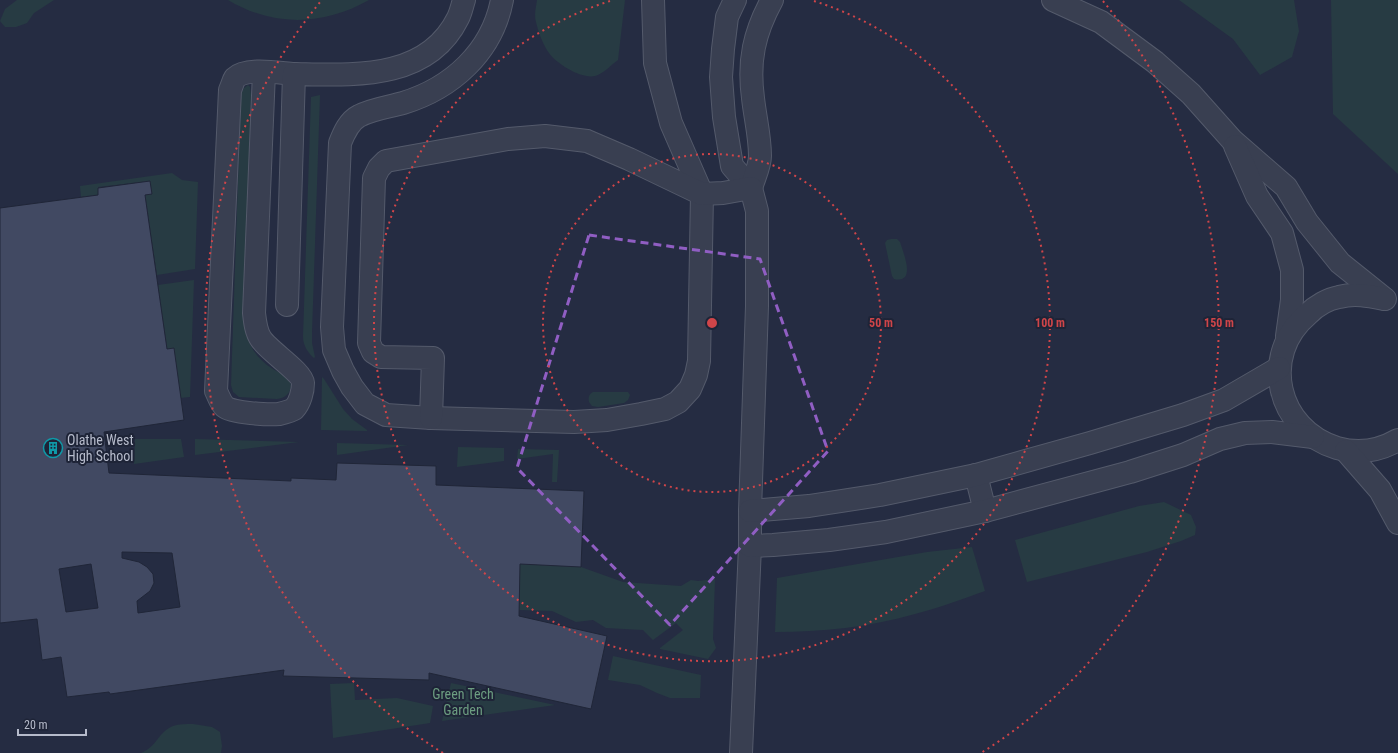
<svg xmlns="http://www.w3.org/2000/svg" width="1398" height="753" viewBox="0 0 1398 753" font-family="'Roboto Condensed',sans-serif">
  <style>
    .green { fill: #273b43 }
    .building { fill: #414962; stroke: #202638; fill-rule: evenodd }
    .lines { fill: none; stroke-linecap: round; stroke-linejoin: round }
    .minor-casing { stroke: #545a6b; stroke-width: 24 }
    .minor { stroke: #393f51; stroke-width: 22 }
    .marked { fill: none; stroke: #905ec3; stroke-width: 3; stroke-dasharray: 8 5; stroke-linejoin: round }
    .ring { fill: none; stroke: #d04549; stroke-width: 2; stroke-dasharray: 2 4 }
    .labels { text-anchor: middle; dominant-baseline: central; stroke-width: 4; stroke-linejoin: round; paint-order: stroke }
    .poi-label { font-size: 14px; fill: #b6bbcb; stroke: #1e2437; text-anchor: start }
    .park-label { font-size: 14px; fill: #6c9d80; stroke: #1e2437 }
    .centre { fill: #d04549; stroke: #1e2437; stroke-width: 2 }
    .ring-label { font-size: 12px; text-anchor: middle; font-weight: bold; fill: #d04549; stroke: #1e2437; stroke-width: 4; stroke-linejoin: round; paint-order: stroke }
  </style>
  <rect width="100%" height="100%" fill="#252c42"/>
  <g class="green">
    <path d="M17 0H54L34 13 27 23 16 27H5L0 21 5 9Z"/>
    <path d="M228 0H369C323 26 273 27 228 0Z"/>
    <path d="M537 0H625L618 60C611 65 603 74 595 76 581 79 557 64 549 53 543 45 538 31 536 22 534 15 536 7 537 0Z"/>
    <path d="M1179 0H1294L1299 31 1292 57 1260 75 1233 39Z"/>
    <path d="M1331 0H1398V174L1333 114Z"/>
    <path d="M248 85 250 87 251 95 244 324C247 343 256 359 273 369 279 373 287 375 290 382 293 391 286 398 277 399L239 397 233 392 231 385 241 94 244 88Z"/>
    <path d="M320 95 312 333V343L315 357 314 358C308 353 303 345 303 337L311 97Z"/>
    <path d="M172 173 182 180 198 182 195 269 157 275 145 195 152 194 150 181 98 187V195L81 197 80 186Z"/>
    <path d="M891 239H897L900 242C903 252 917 284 894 279L892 276 885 243 887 240Z"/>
    <path d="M194 280 190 397 180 398 167 349 158 285Z"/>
    <path d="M322 377 324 379 343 409 352 419 367 430V431L321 430Z"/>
    <path d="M593 392H628L630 395 628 400 624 403 598 407 592 406 589 402C588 397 589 394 593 392Z"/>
    <path d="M135 439H181L184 457 134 464Z"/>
    <path d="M195 439 299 442 195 455Z"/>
    <path d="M337 443 408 445 337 455Z"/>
    <path d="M458 447 504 448V461L457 467Z"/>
    <path d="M518 449 559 450 557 482H552L553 454 517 459Z"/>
    <path d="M1164 502 1191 515 1196 527 1195 535 1181 541 1147 552 1027 582 1015 540 1139 506Z"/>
    <path d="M972 547 985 591C962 599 939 608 915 614 870 627 821 632 775 632L777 578 927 552Z"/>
    <path d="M520 564 581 567 623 582 681 586 691 580 698 581 715 579 713 639 716 648 708 659 660 649V648L683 630 676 623 653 640 643 630 606 628 593 620 576 622 552 611 519 610Z"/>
    <path d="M613 656 701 675 700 698H670L657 693 640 685 608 680Z"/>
    <path d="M354 683 355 700 397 698 433 706 430 723 333 738 330 684Z"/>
    <path d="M451 683 555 705 442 721Z"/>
    <path d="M193 724 212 727 220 732 222 746 221 753H141C157 747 158 732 173 726 179 724 187 724 193 724Z"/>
  </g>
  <path class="building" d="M150 181 152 194 145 195 167 349 174 348 184 420 104 432 109 473 291 481V478L336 480 337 463 436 466V485L584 491 581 567 520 564 519 616 607 636 591 709 429 673V680L283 676 284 670 110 694 109 692 67 697 61 657 42 660 37 619 0 623V208L98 195V188ZM122 552 172 553 180 607 138 613 137 601 150 591 154 583 153 574 147 567 139 562 122 558ZM91 564 98 608 66 612 59 569Z"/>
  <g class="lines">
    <g class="minor-casing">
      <g id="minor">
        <path d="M502 0C492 52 452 88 403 103 389 107 372 109 359 116 349 121 344 133 340 143L332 327 334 350 343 371 352 387 365 404 386 415 431 418 574 422 607 420 641 414 665 409 678 402 690 389 696 375 699 361 702 194 671 123 655 63 653 0"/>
        <path d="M735 0 727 17 723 49 721 77 724 117 732 166 751 188"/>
        <path d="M1053 0 1101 22 1155 62 1191 94 1232 140 1286 187 1307 222 1340 263 1385 299"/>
        <path d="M264 72 254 313C255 322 256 332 261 339 269 351 302 372 303 383 303 391 300 403 294 409 291 411 283 413 279 414 269 415 232 413 225 407 220 402 219 397 216 391L230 90C232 86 233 81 235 78 246 67 279 73 294 74"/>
        <path d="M1235 146 1257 196 1282 233 1292 270V300L1287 336"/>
        <path d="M751 188C754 178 760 166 760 156 760 136 755 117 753 98 748 61 754 33 772 0"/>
        <path d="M1384 299C1369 296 1355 293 1339 297 1328 299 1316 306 1308 314 1259 355 1277 430 1337 448 1358 454 1379 451 1398 440"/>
        <path d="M287 305 294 74C353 75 427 81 458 18 461 12 462 6 464 0"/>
        <path d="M431 418 433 358 381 357 373 352 369 343 374 178 379 168 386 161 508 139 545 136 587 141 629 159 702 194 723 193 751 188 757 211V306L750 511V546L741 753"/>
        <path d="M1346 451 1380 490 1398 523"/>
        <path d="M976 475 985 511"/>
        <path d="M750 511 809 506 880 495 976 475 1090 443 1183 415 1224 400 1279 368"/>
        <path d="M750 546 773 545 829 540 886 532 985 511 1130 472 1183 455 1220 439 1245 433 1272 432 1313 437"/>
      </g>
    </g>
    <use href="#minor" class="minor"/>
  </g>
  <path class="marked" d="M589 235 760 259 828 451 670 625 517 468Z"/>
  <g class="ring">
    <circle cx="712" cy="323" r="169"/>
    <path d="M814 1A338 338 0 1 1 610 1"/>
    <path d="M443 753A507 507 0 0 1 321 1M1103 1A507 507 0 0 1 981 753"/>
  </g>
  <defs>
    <g id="building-ring" transform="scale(1)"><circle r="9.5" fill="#1e2437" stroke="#0f9aa8" stroke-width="1.5"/><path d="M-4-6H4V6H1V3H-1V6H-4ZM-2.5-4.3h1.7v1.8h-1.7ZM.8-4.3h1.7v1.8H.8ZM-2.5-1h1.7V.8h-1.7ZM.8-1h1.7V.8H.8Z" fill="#0f9aa8"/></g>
  </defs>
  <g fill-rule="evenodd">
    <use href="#building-ring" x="53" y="448"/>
  </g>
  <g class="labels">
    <g class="poi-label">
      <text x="67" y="440">Olathe West<tspan x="67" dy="16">High School</tspan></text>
    </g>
    <g class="park-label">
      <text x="463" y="694">Green Tech<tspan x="463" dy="16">Garden</tspan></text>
    </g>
  </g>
  <circle cx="712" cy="323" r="6" class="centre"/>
  <g class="ring-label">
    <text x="881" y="327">50 m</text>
    <text x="1050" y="327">100 m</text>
    <text x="1219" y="327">150 m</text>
  </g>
  <path d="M18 729v6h68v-6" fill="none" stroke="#b6bbcb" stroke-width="2"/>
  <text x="24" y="729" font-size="12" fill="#b6bbcb" stroke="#1e2437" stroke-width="3" paint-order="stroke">20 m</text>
</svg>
